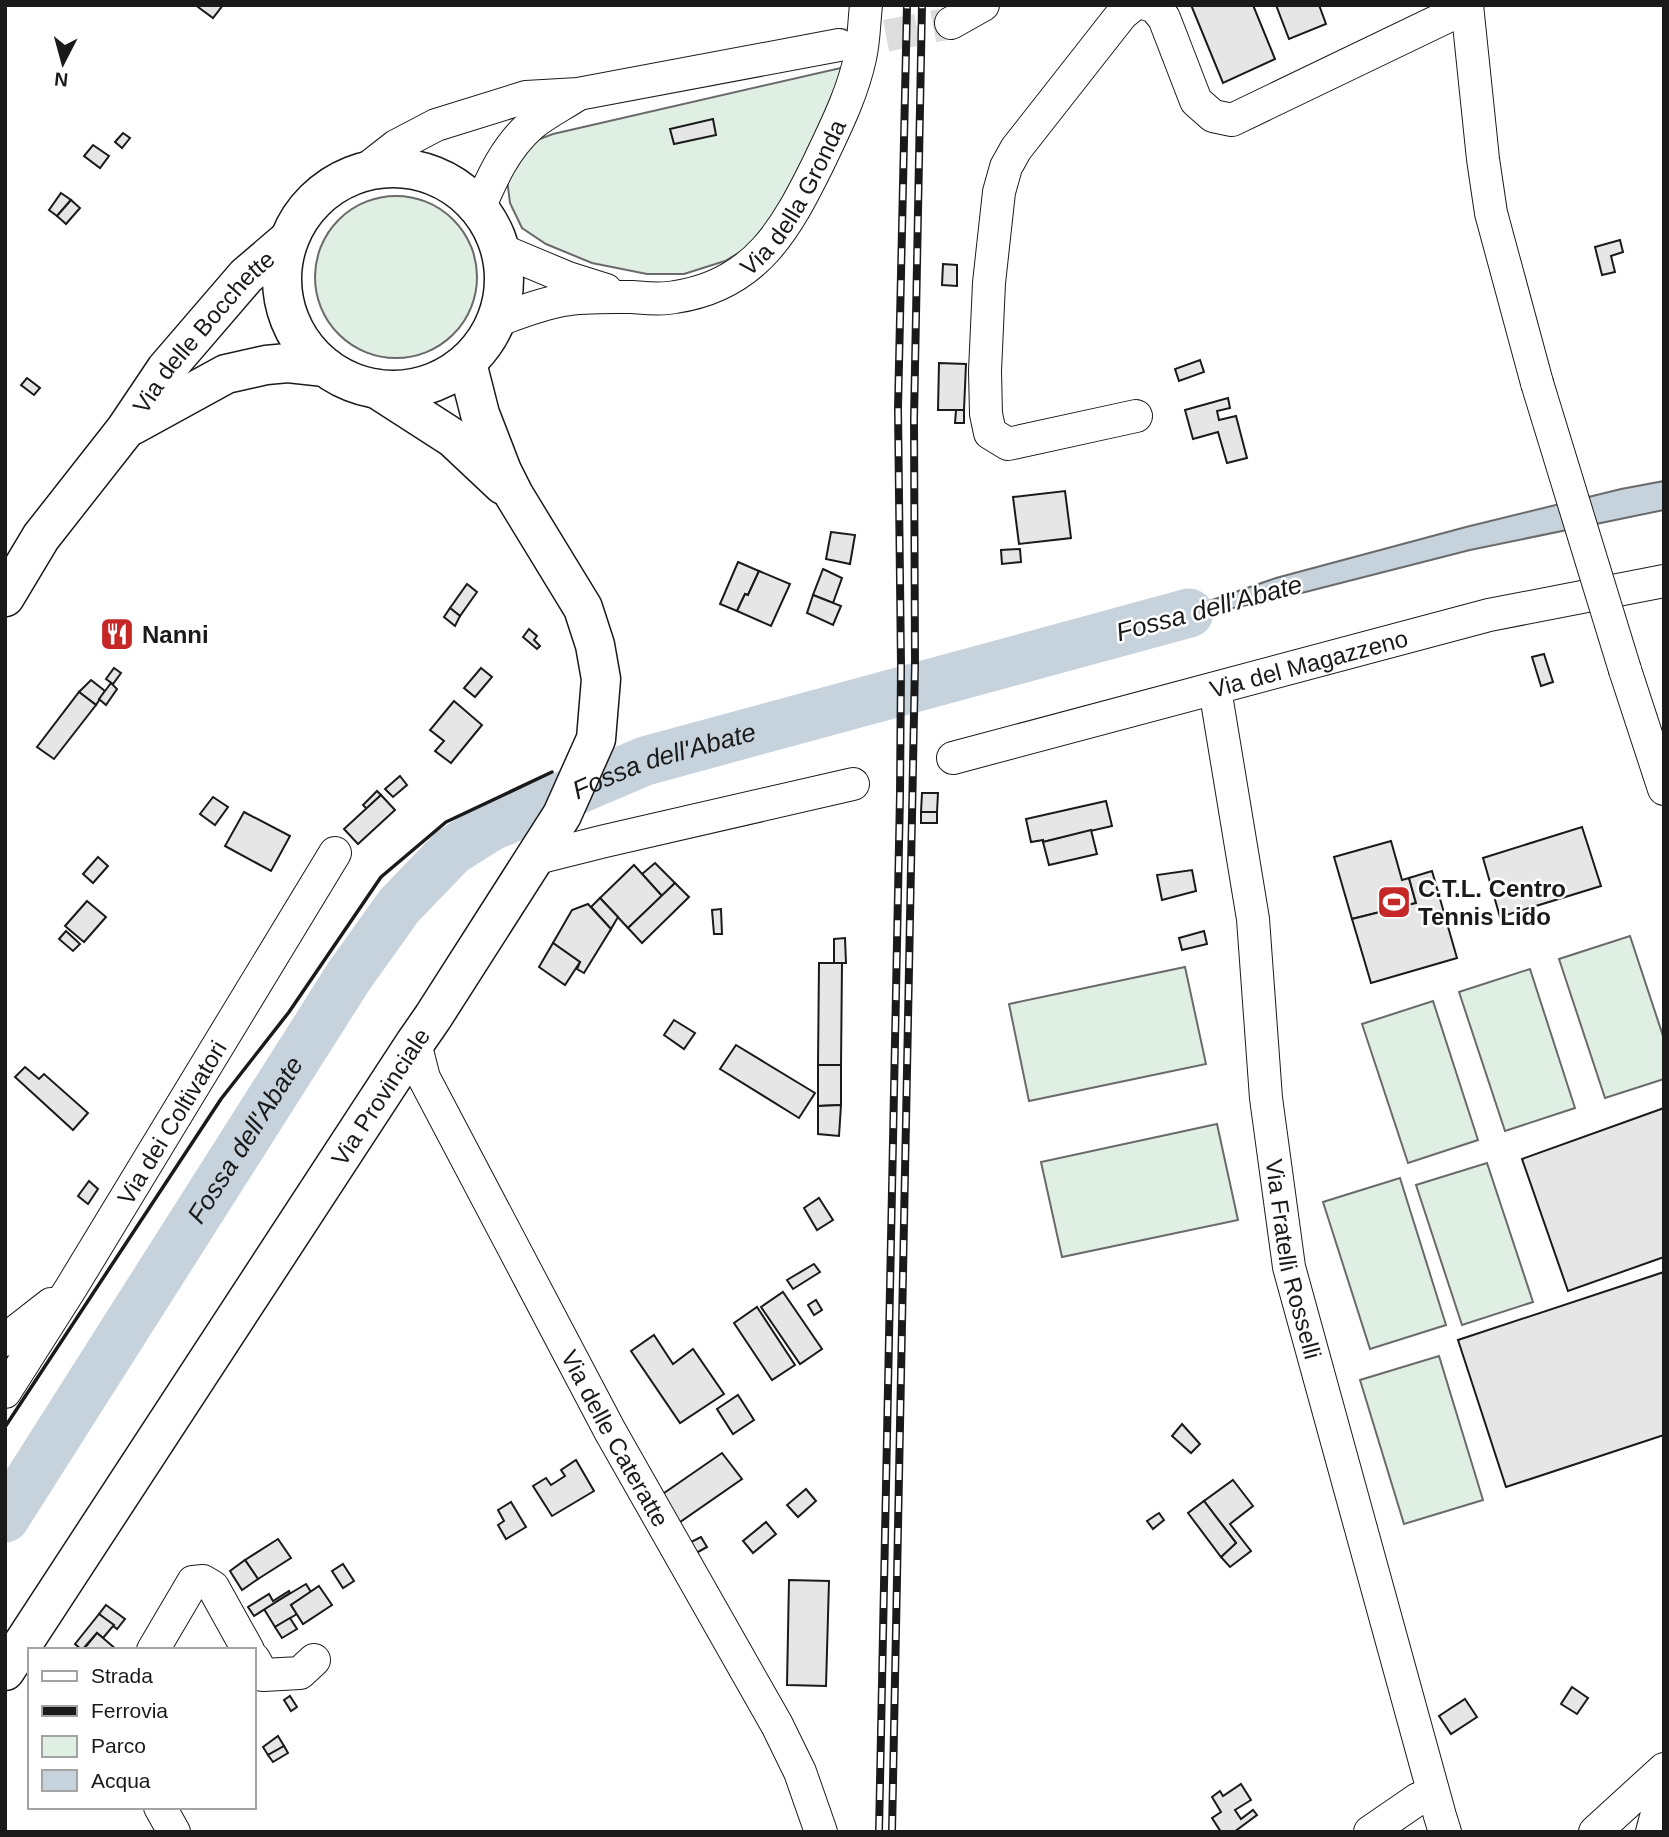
<svg xmlns="http://www.w3.org/2000/svg" width="1669" height="1837" viewBox="0 0 1669 1837" font-family="Arial,sans-serif">
  <style>
    .green { fill: #e0efe3; stroke: #6a6a6a; stroke-width: 2 }
    .water { fill: #c6d2dc; stroke: #6a6a6a; stroke-width: 2 }
    .lines { fill: none; stroke-linecap: round; stroke-linejoin: round }
    .river { stroke: #c6d2dc; stroke-width: 49 }
    .building { fill: #e6e6e6; stroke: #1a1a1a; stroke-width: 2 }
    .minor-tunnel { stroke: #ddd; stroke-width: 32; stroke-dasharray: 32 16; stroke-linecap: butt }
    .minor-casing { stroke: #1a1a1a; stroke-width: 34 }
    .major-casing { stroke: #1a1a1a; stroke-width: 41 }
    .minor { stroke: #fff; stroke-width: 32 }
    .major { stroke: #fff; stroke-width: 38 }
    .rail-casing { stroke: #1a1a1a; stroke-width: 8 }
    .rail { stroke: #fff; stroke-width: 5; stroke-dasharray: 16; stroke-linecap: butt }
    .minor-bridge-casing { stroke: #1a1a1a; stroke-width: 34; stroke-linecap: butt }
    .minor-bridge { stroke: #fff; stroke-width: 32 }
    .wall { stroke: #1a1a1a; stroke-width: 3.5 }
    .labels { text-anchor: middle; dominant-baseline: central; stroke-width: 5; stroke-linejoin: round; paint-order: stroke }
    .street-label { font-size: 24px; fill: #1a1a1a; stroke: #fff }
    .poi-label { font-size: 24px; font-weight: bold; fill: #1a1a1a; stroke: #fff; text-anchor: start }
    .water-label { font-size: 26px; font-style: italic; fill: #1a1a1a; stroke: #fff }
  </style>
  <rect width="100%" height="100%" fill="#fff"/>
  <g class="green">
    <path d="M845 67 844 81 779 214 749 247 725 261 684 274H647L592 263 546 244 522 228 510 203 507 179 529 143 553 134Z"/>
    <circle cx="396" cy="277" r="81"/>
    <path d="M1630 936 1664 1039V1079L1605 1098 1559 959Z"/>
    <path d="M1185 967 1206 1064 1029 1101 1009 1004Z"/>
    <path d="M1530 969 1575 1108 1505 1131 1459 992Z"/>
    <path d="M1433 1001 1478 1140 1408 1163 1362 1024Z"/>
    <path d="M1217 1124 1238 1220 1062 1257 1041 1162Z"/>
    <path d="M1487 1163 1533 1302 1462 1325 1416 1185Z"/>
    <path d="M1400 1178 1446 1325 1370 1349 1323 1202Z"/>
    <path d="M1439 1356 1483 1500 1404 1524 1360 1380Z"/>
  </g>
  <path class="water" d="M1664 481V510L1470 550 1282 598 1125 630 1276 578 1466 527 1621 489Z"/>
  <g class="lines">
    <path class="river" id="s1" d="M5 1518 349 976 399 906 452 851 490 827 645 761 1189 613"/>
  </g>
  <g class="building">
    <path d="M199 5H223L213 18 198 7Z"/>
    <path d="M1191 5H1253L1275 59 1223 83Z"/>
    <path d="M1276 5H1319L1326 24 1289 39Z"/>
    <path d="M713 119 716 135 674 144 670 129Z"/>
    <path d="M123 133 130 138 122 148 115 142Z"/>
    <path d="M93 145 109 156 100 168 84 156Z"/>
    <path d="M61 193 71 200 57 216 49 210Z"/>
    <path d="M71 200 80 208 66 224 57 216Z"/>
    <path d="M1620 240 1623 252 1611 256 1615 272 1602 275 1595 247Z"/>
    <path d="M943 264 957 265V286L942 285Z"/>
    <path d="M1200 360 1204 372 1179 381 1175 369Z"/>
    <path d="M939 363 966 364 964 410H938Z"/>
    <path d="M27 378 40 388 34 395 21 385Z"/>
    <path d="M1228 398 1230 408 1217 411 1219 420 1236 416 1247 458 1227 463 1218 432 1193 439 1185 410Z"/>
    <path d="M956 410H964V423H955Z"/>
    <path d="M1065 491 1071 538 1019 544 1013 497Z"/>
    <path d="M831 532 855 535 850 564 826 559Z"/>
    <path d="M1020 549 1021 562 1002 564 1001 550Z"/>
    <path d="M738 562 759 571 748 595 745 594 737 611 720 604Z"/>
    <path d="M823 569 842 578 833 603 813 595Z"/>
    <path d="M759 571 790 584 771 626 737 611 745 594 748 595Z"/>
    <path d="M467 584 477 592 460 616 450 608Z"/>
    <path d="M813 595 841 606 833 625 807 613Z"/>
    <path d="M450 608 460 616 455 626 444 617Z"/>
    <path d="M529 629 537 636 534 640 540 646 537 649 523 637Z"/>
    <path d="M1544 654 1553 682 1541 686 1532 657Z"/>
    <path d="M114 668 121 673 113 684 106 679Z"/>
    <path d="M481 668 492 677 475 697 464 688Z"/>
    <path d="M91 680 105 691 96 705 79 692Z"/>
    <path d="M111 683 117 689 106 705 99 699Z"/>
    <path d="M79 692 96 705 54 759 37 747Z"/>
    <path d="M454 701 482 725 451 763 435 751 444 741 430 730Z"/>
    <path d="M400 776 407 785 393 797 385 789Z"/>
    <path d="M377 791 381 795 367 809 363 805Z"/>
    <path d="M922 793H938L937 812H921Z"/>
    <path d="M381 795 395 810 358 844 344 829Z"/>
    <path d="M213 797 228 807 215 825 200 814Z"/>
    <path d="M1106 801 1112 826 1043 842V840L1031 842 1026 819Z"/>
    <path d="M244 812 290 836 271 871 225 846Z"/>
    <rect x="921" y="812" width="16" height="11"/>
    <path d="M1582 827 1601 886 1500 917 1483 858Z"/>
    <path d="M1091 830 1097 854 1049 865 1043 842Z"/>
    <path d="M1391 841 1402 880 1409 878 1416 903 1352 919 1334 857Z"/>
    <path d="M98 857 108 866 93 883 83 874Z"/>
    <path d="M655 863 675 883 662 896 642 874Z"/>
    <path d="M634 865 662 896 628 928 600 898Z"/>
    <path d="M1192 870 1196 891 1162 900 1157 875Z"/>
    <path d="M1432 871 1457 958 1371 983 1352 919 1416 903 1409 878Z"/>
    <path d="M675 883 689 897 642 943 628 928Z"/>
    <path d="M600 898 618 917 611 929 591 907Z"/>
    <path d="M87 901 106 917 84 942 65 926Z"/>
    <path d="M588 904 611 929 584 973 577 969 580 962 553 943 572 910Z"/>
    <path d="M721 909 722 934H714L712 910Z"/>
    <path d="M66 931 80 944 73 951 59 939Z"/>
    <path d="M1204 931 1207 944 1182 950 1179 938Z"/>
    <path d="M845 938 846 963H834V939Z"/>
    <path d="M553 943 580 962 565 985 539 967Z"/>
    <path d="M819 963H842L841 1065H818Z"/>
    <path d="M674 1020 695 1033 684 1049 664 1035Z"/>
    <path d="M736 1045 815 1093 799 1118 720 1069Z"/>
    <path d="M818 1065H841V1105L818 1106Z"/>
    <path d="M25 1067 39 1079 44 1074 88 1113 73 1130 15 1077Z"/>
    <path d="M841 1105 839 1136 818 1134V1106Z"/>
    <path d="M1664 1108V1257L1568 1291 1522 1159Z"/>
    <path d="M89 1181 98 1189 88 1204 78 1196Z"/>
    <path d="M819 1198 833 1220 817 1230 804 1208Z"/>
    <path d="M814 1264 820 1272 793 1289 787 1280Z"/>
    <path d="M1664 1272V1435L1506 1487 1458 1340Z"/>
    <path d="M783 1292 822 1349 800 1364 761 1307Z"/>
    <path d="M816 1300 822 1310 814 1315 808 1305Z"/>
    <path d="M757 1307 795 1365 772 1380 734 1323Z"/>
    <path d="M654 1335 673 1364 693 1349 724 1394 680 1423 631 1351Z"/>
    <path d="M738 1395 754 1420 733 1434 717 1409Z"/>
    <path d="M1182 1424 1200 1444 1191 1453 1172 1436Z"/>
    <path d="M722 1453 742 1479 673 1527 654 1500Z"/>
    <path d="M576 1460 594 1491 552 1516 533 1486 546 1478 551 1485 565 1476 561 1470Z"/>
    <path d="M1233 1480 1253 1506 1230 1524 1251 1551 1230 1567 1221 1557 1236 1543 1204 1501Z"/>
    <path d="M806 1489 816 1501 798 1517 787 1505Z"/>
    <path d="M1204 1501 1236 1543 1221 1557 1188 1513Z"/>
    <path d="M511 1502 526 1527 506 1539 498 1525 504 1521 498 1510Z"/>
    <path d="M1159 1513 1164 1520 1153 1529 1147 1521Z"/>
    <path d="M766 1522 776 1534 753 1553 743 1541Z"/>
    <path d="M701 1537 707 1547 696 1553 691 1542Z"/>
    <path d="M278 1539 291 1558 258 1579 245 1560Z"/>
    <path d="M245 1560 258 1579 242 1590 230 1571Z"/>
    <path d="M343 1564 354 1581 343 1588 332 1571Z"/>
    <path d="M789 1580 829 1581 826 1686 787 1685Z"/>
    <path d="M306 1584 311 1592 291 1605 297 1614 275 1627 264 1609Z"/>
    <path d="M319 1586 332 1605 303 1624 291 1605Z"/>
    <path d="M289 1591 290 1593 254 1616 248 1607 269 1594 273 1601Z"/>
    <path d="M106 1605 125 1619 117 1629 99 1614Z"/>
    <path d="M99 1614 114 1625 103 1638 97 1633 82 1650 75 1644Z"/>
    <path d="M290 1618 297 1629 282 1638 275 1627Z"/>
    <path d="M97 1633 103 1638 117 1650H83Z"/>
    <path d="M1572 1687 1588 1698 1577 1714 1561 1704Z"/>
    <path d="M290 1696 297 1707 291 1711 284 1700Z"/>
    <path d="M1465 1699 1477 1717 1451 1734 1439 1716Z"/>
    <path d="M278 1736 284 1746 268 1755 263 1747Z"/>
    <path d="M284 1746 288 1753 273 1762 268 1755Z"/>
    <path d="M1241 1784 1251 1800 1235 1810 1241 1819 1253 1810 1257 1815 1234 1832H1221L1212 1818 1221 1812 1212 1797 1220 1791 1223 1796Z"/>
  </g>
  <g class="lines">
    <path class="minor-tunnel" d="M839 45 951 23"/>
    <g class="minor-casing">
      <g id="minor">
        <path d="M1133 5 1122 14 1016 149 1006 167 999 192 989 283 985 371 986 414 990 433 1008 444 1136 416"/>
        <path d="M1149 5 1154 6 1164 18 1196 101 1213 116 1232 120 1467 7"/>
        <path d="M1467 5 1483 159 1491 213 1537 383"/>
        <path d="M951 23 983 5"/>
        <path d="M364 171 396 146 436 125 526 97 578 94 839 45"/>
        <path d="M479 208C492 178 505 148 531 125 544 114 562 105 577 95"/>
        <path d="M501 250 568 278 606 290"/>
        <path id="s2" d="M496 321C518 313 540 304 563 300 585 296 610 297 632 297 646 298 661 300 675 297 756 285 786 229 819 162 835 128 852 95 860 58 864 41 864 23 866 5"/>
        <path d="M1625 670 1664 789"/>
        <path id="s3" d="M1215 689 1253 919 1266 1098 1289 1267 1440 1816 1445 1832"/>
        <path id="s4" d="M953 758 1489 615 1664 581"/>
        <path d="M533 859 605 841 853 784"/>
        <path id="s5" d="M415 1043 424 1078 610 1431 777 1725 800 1772 821 1832"/>
        <path d="M5 1340 51 1304"/>
        <path id="s6" d="M5 1392 71 1288 335 853"/>
        <path d="M153 1650 193 1582 203 1581 213 1587 248 1650"/>
        <path d="M254 1659 263 1675 300 1673 314 1660"/>
        <path d="M160 1807 174 1832"/>
        <path d="M1370 1832 1418 1799 1433 1793"/>
        <path d="M1595 1832 1664 1769"/>
        <path d="M1652 1832 1656 1817 1664 1798"/>
      </g>
    </g>
    <g class="major-casing">
      <g id="major">
        <circle cx="393" cy="279" r="111"/>
        <path d="M377 389 453 438 503 485"/>
        <path d="M133 425 226 374 266 365 288 363 325 367"/>
        <path id="s7" d="M5 597 41 537 125 430 166 369 246 276 288 240"/>
        <path id="s8" d="M5 1671 415 1043 433 1017 562 815 596 739 601 679 595 645 583 608 514 495 502 471 480 414 467 363"/>
      </g>
    </g>
    <use href="#minor" class="minor"/>
    <use href="#major" class="major"/>
    <g class="rail-casing">
      <g id="rail">
        <path d="M879 1832 900 795 901 666 898 409 907 5"/>
        <path d="M892 1832 915 664 914 419 922 5"/>
      </g>
    </g>
    <use href="#rail" class="rail"/>
    <g class="minor-bridge-casing">
      <path id="minor-bridge" d="M1537 383 1625 670"/>
    </g>
    <use href="#minor-bridge" class="minor-bridge"/>
    <path class="wall" d="M5 1427 221 1099 289 1012 381 877 446 822 552 772"/>
  </g>
  <defs>
    <g id="restaurant-square" transform="scale(1.75)"><rect x="-9" y="-9" width="18" height="18" rx="4" fill="#c62828" stroke="#fff"/><path d="M-5-6h1v4h1v-4h1v4h1v-4h1v5L-1.5 .5V6h-2V.5L-5-1ZM5-6V6H3V1.5H1.5Q1.5-4 5-6Z" fill="#fff"/></g>
    <g id="stadium-square" transform="scale(1.75)"><rect x="-9" y="-9" width="18" height="18" rx="4" fill="#c62828" stroke="#fff"/><path d="M0-5a6.5 5 0 1 0 0 10a6.5 5 0 1 0 0-10ZM-3.5-1.8h7v3.6h-7Z" fill="#fff"/></g>
  </defs>
  <g fill-rule="evenodd">
    <use href="#restaurant-square" x="117" y="634"/>
    <use href="#stadium-square" x="1394" y="902"/>
  </g>
  <g class="labels">
    <g class="street-label">
      <text stroke="none"><textPath href="#s2" startOffset="346">Via della Gronda</textPath></text>
      <text stroke="none"><textPath href="#s7" startOffset="332">Via delle Bocchette</textPath></text>
      <text stroke="none"><textPath href="#s4" startOffset="368">Via del Magazzeno</textPath></text>
      <text stroke="none"><textPath href="#s8" startOffset="686">Via Provinciale</textPath></text>
      <text stroke="none"><textPath href="#s6" startOffset="317">Via dei Coltivatori</textPath></text>
      <text stroke="none"><textPath href="#s3" startOffset="576">Via Fratelli Rosselli</textPath></text>
      <text stroke="none"><textPath href="#s5" startOffset="444">Via delle Cateratte</textPath></text>
    </g>
    <g class="poi-label">
      <text x="142" y="634">Nanni</text>
      <text x="1418" y="888">C.T.L. Centro<tspan x="1418" dy="28">Tennis Lido</tspan></text>
    </g>
    <g class="water-label">
      <text transform="translate(1209 608) rotate(-15)">Fossa dell'Abate</text>
      <text stroke="none"><textPath href="#s1" startOffset="1036">Fossa dell'Abate</textPath></text>
      <text stroke="none"><textPath href="#s1" startOffset="448">Fossa dell'Abate</textPath></text>
    </g>
  </g>
  <rect width="1669" height="1837" fill="none" stroke="#1a1a1a" stroke-width="14"/>
  <rect x="28" y="1648" width="228" height="161" fill="#ffffff" stroke="#a3a3a3" stroke-width="2"/>
  <rect x="42" y="1671" width="35" height="10" fill="#ffffff" stroke="#a3a3a3" stroke-width="2"/>
  <text x="91" y="1683" font-size="21" fill="#1a1a1a">Strada</text>
  <rect x="42" y="1706" width="35" height="10" fill="#1a1a1a" stroke="#a3a3a3" stroke-width="2"/>
  <text x="91" y="1718" font-size="21" fill="#1a1a1a">Ferrovia</text>
  <rect x="42" y="1736" width="35" height="21" fill="#e0efe3" stroke="#a3a3a3" stroke-width="2"/>
  <text x="91" y="1753" font-size="21" fill="#1a1a1a">Parco</text>
  <rect x="42" y="1770" width="35" height="21" fill="#c6d2dc" stroke="#a3a3a3" stroke-width="2"/>
  <text x="91" y="1788" font-size="21" fill="#1a1a1a">Acqua</text>
  <g transform="translate(63 63) rotate(186)" stroke="#ffffff" stroke-width="5" paint-order="stroke">
  <path d="M0-5L12 26L0 18L-12 26Z" fill="#1a1a1a"/>
  <text y="-10" font-size="19" font-weight="bold" text-anchor="middle" fill="#1a1a1a">N</text>
  </g>
</svg>
